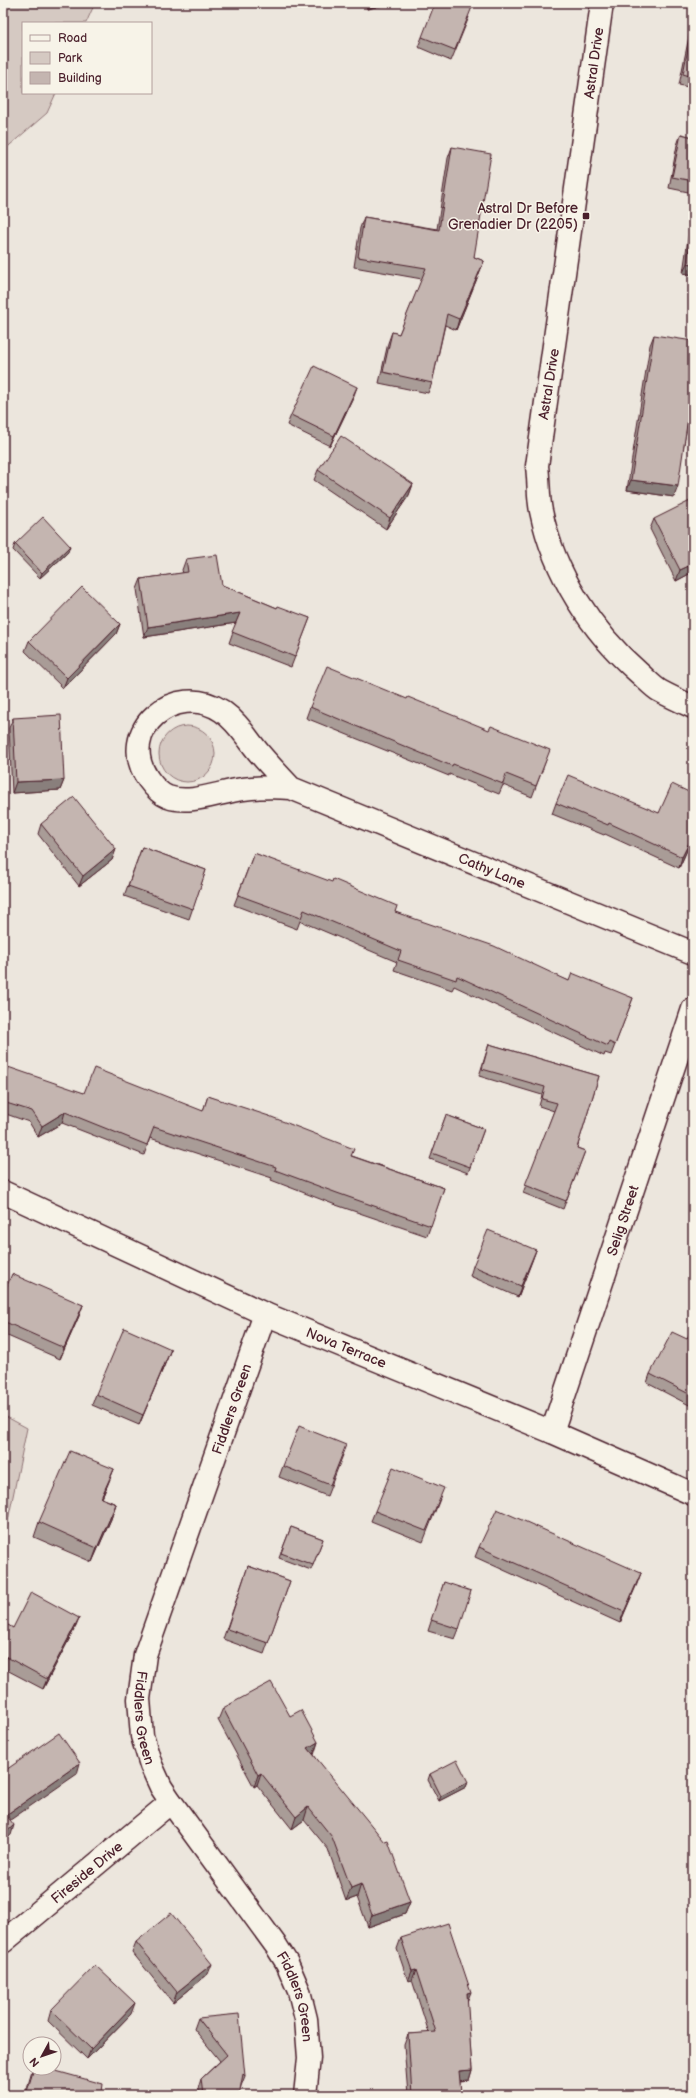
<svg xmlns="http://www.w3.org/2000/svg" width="696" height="2098" viewBox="0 0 696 2098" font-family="'Balsamiq Sans',sans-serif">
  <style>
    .green { fill: #d5c9c2; stroke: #907476 }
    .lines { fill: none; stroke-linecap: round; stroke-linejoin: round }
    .street-casing { stroke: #4a1f2b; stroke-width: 25 }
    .street { stroke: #f7f3e8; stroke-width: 22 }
    .wall { fill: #a99c97; stroke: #4a1f2b }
    .shaded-wall { fill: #897f7b; stroke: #4a1f2b }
    .building { fill: #c4b5b0; stroke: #4a1f2b }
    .poi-dot { fill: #4a1f2b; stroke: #f7f3e8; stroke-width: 1.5 }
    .labels { text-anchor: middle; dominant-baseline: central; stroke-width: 3; stroke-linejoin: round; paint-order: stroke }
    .street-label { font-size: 14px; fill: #4a1f2b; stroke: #f7f3e8 }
    .poi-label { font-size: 14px; fill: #4a1f2b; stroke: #f7f3e8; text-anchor: end }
  </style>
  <rect width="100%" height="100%" fill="#ece6dd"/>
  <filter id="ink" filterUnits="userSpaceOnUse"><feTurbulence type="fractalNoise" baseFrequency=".025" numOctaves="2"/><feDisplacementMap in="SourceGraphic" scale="8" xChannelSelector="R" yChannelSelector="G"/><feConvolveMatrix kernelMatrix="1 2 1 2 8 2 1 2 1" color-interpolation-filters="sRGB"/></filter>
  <g filter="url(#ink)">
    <g class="green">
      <path d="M3 3H95L86 23H23V93H56L47 113 3 151Z"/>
      <circle cx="187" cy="754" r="28"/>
      <path d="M3 1415 27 1428 3 1545Z"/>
    </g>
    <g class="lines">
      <g class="street-casing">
        <g id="street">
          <path d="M602 3 537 466C539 481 538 497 541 511 554 574 592 632 639 673 646 679 653 687 660 691 671 697 682 702 693 707"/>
          <path id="s1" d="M291 788C281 777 270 766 260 754 247 739 239 723 222 711 175 680 115 731 148 779 153 786 160 794 168 797 191 805 219 792 243 789 259 787 275 787 291 788L693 953"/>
          <path id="s2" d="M3 1192 265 1314 552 1432 693 1494"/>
          <path id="s3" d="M265 1314 145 1655 139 1699 142 1736 151 1765 161 1787 171 1802 277 1947 287 1963 299 1991 306 2019 309 2058 305 2095"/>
          <path id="s4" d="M552 1432 693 1009"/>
          <path id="s5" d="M3 1942 171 1802"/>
        </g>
      </g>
      <use href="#street" class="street"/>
    </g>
    <g class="wall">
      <path d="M366 3H392L367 9Z"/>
      <path d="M469 17 451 61 418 47 422 37Z"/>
      <path d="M693 17V88L679 85Z"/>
      <path d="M681 134 693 137V193L669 188 677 145Z"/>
      <path d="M452 147 474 257 484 261 456 330 445 325 432 383 428 393 379 383 388 343 392 332 399 334 422 279 354 267 360 228 364 217 437 229 448 158Z"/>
      <path d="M693 204V275L683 273Z"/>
      <path d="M654 335 691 411 688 422 674 497 627 490 650 345Z"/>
      <path d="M353 398 330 446 287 425 291 415Z"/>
      <path d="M318 470 413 484 409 495 386 529 314 480Z"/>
      <path d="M654 519 693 572 676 581 650 529Z"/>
      <path d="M15 544 68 552 40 578 13 550Z"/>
      <path d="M186 559 222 585 277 608 310 618 291 667 229 643 236 623 144 637 137 589 141 579 183 573 182 570Z"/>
      <path d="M120 624 116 634 63 688 25 651 29 641Z"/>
      <path d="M310 707 546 760 532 797 503 785 499 794 449 774V776L306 718Z"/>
      <path d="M13 718 64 780 60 790 12 793 9 728Z"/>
      <path d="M693 794V837L679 868 605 834 604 835 552 814 556 803 659 813Z"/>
      <path d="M41 824 116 849 112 860 79 886 38 834Z"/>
      <path d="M142 847 206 870 189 919 124 896Z"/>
      <path d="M254 853 395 912 569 981 633 998 611 1055 605 1053 604 1056 454 986 452 990 394 970 397 962 300 921 297 929 234 905Z"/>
      <path d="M489 1044 599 1076 577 1148 585 1151 563 1209 523 1193 554 1111 539 1106 542 1095 479 1076Z"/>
      <path d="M3 1078 84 1093 203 1111 208 1096 352 1156 444 1188 427 1236 333 1204 271 1180 272 1178 150 1138 144 1155 62 1123 38 1137 29 1122 3 1113Z"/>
      <path d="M446 1115 484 1129 468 1173 430 1159Z"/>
      <path d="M536 1250 518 1297 470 1276 473 1266Z"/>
      <path d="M3 1295 83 1305 79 1316 60 1359 3 1334Z"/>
      <path d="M693 1327V1407L647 1383 650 1374 687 1339Z"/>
      <path d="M171 1349 167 1359 139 1425 92 1405 96 1394Z"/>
      <path d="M343 1455 327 1496 279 1477 283 1466Z"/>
      <path d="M114 1469 102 1498 116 1504 111 1519 92 1562 34 1537 39 1522Z"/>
      <path d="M440 1499 423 1542 371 1521 375 1511Z"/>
      <path d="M291 1527 323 1539 311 1570 279 1558Z"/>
      <path d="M479 1547 641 1573 620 1623 475 1557Z"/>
      <path d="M248 1566 290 1581 264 1654 223 1639Z"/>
      <path d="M444 1582 459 1629 455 1639 428 1631Z"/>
      <path d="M3 1623 13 1628H75L43 1689 3 1668Z"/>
      <path d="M223 1708 290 1716 318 1742 314 1755 410 1902 405 1914 368 1927 357 1897 346 1901 328 1849 304 1820 292 1829 257 1785 254 1787 218 1720Z"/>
      <path d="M430 1774 468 1782 466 1787 439 1801 428 1780Z"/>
      <path d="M401 1938 467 2002 472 2070 469 2080 460 2081V2095H408L404 2045 408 2034 429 2033 412 1980 408 1981 397 1949Z"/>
      <path d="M136 1942 208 1974 173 2003 132 1952Z"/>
      <path d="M51 2010 131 2014 87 2059 48 2021Z"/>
      <path d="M198 2018 245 2076 241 2086 239 2095H198V2089L201 2079 220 2061 194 2029Z"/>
      <path d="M33 2068 102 2092 101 2095H25Z"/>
    </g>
    <g class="shaded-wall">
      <path d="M370 3H392L367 9Z"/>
      <path d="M484 261 480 271 456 330 459 319Z"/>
      <path d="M687 263 693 264V275L683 273Z"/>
      <path d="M357 387 353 398 330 446 334 436Z"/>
      <path d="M689 411H691L688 422Z"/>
      <path d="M631 480 678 486 674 497 627 490Z"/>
      <path d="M413 484 409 495 386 529 390 518Z"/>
      <path d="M70 546 68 552 40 578 42 573Z"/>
      <path d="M693 564V572L676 581 680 570Z"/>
      <path d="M240 613 236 623 144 637 148 627Z"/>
      <path d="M120 624 116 634 63 688 67 678Z"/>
      <path d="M64 780 60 790 12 793 16 782Z"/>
      <path d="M693 835V837L679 868 682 857Z"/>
      <path d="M116 849 112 860 79 886 83 876Z"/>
      <path d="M65 1112 62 1123 38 1137 42 1126Z"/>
      <path d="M536 1250 532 1261 518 1297 521 1286Z"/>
      <path d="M83 1305 79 1316 60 1359 64 1348Z"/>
      <path d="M171 1349 167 1359 139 1425 143 1415Z"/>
      <path d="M114 1469 108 1484 96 1512 101 1498Z"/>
      <path d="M116 1504 111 1519 92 1562 97 1548Z"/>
      <path d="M641 1573 637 1584 620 1623 624 1612Z"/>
      <path d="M79 1618 75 1628 43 1689 47 1679Z"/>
      <path d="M318 1742 313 1755 308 1748Z"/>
      <path d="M80 1763 77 1774 3 1825 6 1815Z"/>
      <path d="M261 1773 257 1785 254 1787 258 1775Z"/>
      <path d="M468 1782 466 1787 439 1801 441 1796Z"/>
      <path d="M308 1807 304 1820 292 1829 296 1817Z"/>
      <path d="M14 1825 11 1835 3 1842V1835Z"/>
      <path d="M361 1884 357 1897 346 1901 351 1888Z"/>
      <path d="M410 1902 405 1914 368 1927 372 1915Z"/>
      <path d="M212 1964 208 1974 173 2003 177 1992Z"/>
      <path d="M416 1970 412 1980 408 1981 412 1971Z"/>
      <path d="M471 1992 467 2002V1993Z"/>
      <path d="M135 2003 131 2014 87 2059 91 2049Z"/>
      <path d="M472 2070 469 2080 456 2081 459 2071Z"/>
      <path d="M97 2092H102L101 2095H96Z"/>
      <path d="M461 2092 460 2095H415Z"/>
    </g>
    <g class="building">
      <path d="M435 3H463L472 7 455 50 422 37Z"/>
      <path d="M693 24V77L683 74Z"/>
      <path d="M681 134 693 137V181L672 177Z"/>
      <path d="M452 147 491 154 474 257 484 261 459 319 447 314 432 383 383 372 392 332 399 334 426 268 358 257 364 217 439 230Z"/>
      <path d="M693 219V264L687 263Z"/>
      <path d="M654 335 693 341V400L691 411H689L678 486 631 480Z"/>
      <path d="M314 366 357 387 334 436 291 415Z"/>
      <path d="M341 436 413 484 390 518 318 470Z"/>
      <path d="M692 500 693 503V564L680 570 654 519Z"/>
      <path d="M43 517 70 546 42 573 15 544Z"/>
      <path d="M217 555 222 585 277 608 278 606 310 618 295 657 232 632 240 613 148 627 141 579 188 572 186 559Z"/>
      <path d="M82 587 120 624 67 678 29 641Z"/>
      <path d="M327 666 407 699 408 697 489 730 491 726 550 750 536 786 506 774 503 784 453 764 452 766 310 707Z"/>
      <path d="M61 715 64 780 16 782 13 718Z"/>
      <path d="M568 775 659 813 672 784 693 794V835L682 857 609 823 608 825 556 803Z"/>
      <path d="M74 797 116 849 83 876 41 824Z"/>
      <path d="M142 847 206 870 193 909 128 886Z"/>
      <path d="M254 853 332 882 333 879 397 906 395 912 494 946 569 981 572 973 633 998 615 1045 609 1042 608 1046 457 976 456 980 398 960 401 951 304 910 301 918 238 895Z"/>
      <path d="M489 1044 599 1076 577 1148 585 1151 566 1201 525 1185 557 1103 542 1099 545 1087 482 1069Z"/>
      <path d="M8 1067 84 1093 94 1068 203 1111 208 1096 269 1116 354 1149 351 1156 444 1188 431 1226 337 1193 275 1170 276 1167 154 1127 147 1145 65 1112 42 1126 32 1111 3 1102V1078H4Z"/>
      <path d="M446 1115 484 1129 470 1167 432 1153Z"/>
      <path d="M488 1230 536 1250 521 1286 473 1266Z"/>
      <path d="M12 1274 83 1305 64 1348 3 1321V1295Z"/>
      <path d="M693 1327V1396L650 1374 672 1332 687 1339Z"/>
      <path d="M124 1328 171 1349 143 1415 96 1394Z"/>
      <path d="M299 1426 346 1445 330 1485 283 1466Z"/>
      <path d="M70 1451 114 1469 101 1498 116 1504 97 1548 39 1522Z"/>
      <path d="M393 1467 444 1488 426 1531 375 1511Z"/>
      <path d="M497 1509 641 1573 624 1612 479 1547Z"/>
      <path d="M291 1527 323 1539 313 1565 281 1553Z"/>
      <path d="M248 1566 290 1581 268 1643 227 1629Z"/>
      <path d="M444 1582 471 1591 459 1629 431 1620Z"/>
      <path d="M31 1592 79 1618 47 1679 3 1655V1622L13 1628Z"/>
      <path d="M271 1682 290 1716 301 1710 318 1742 308 1748 385 1842 388 1841 410 1902 372 1915 361 1884 351 1888 332 1837 308 1807 296 1817 261 1773 258 1775 223 1708Z"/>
      <path d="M59 1733 80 1763 6 1815 14 1825 3 1835V1772Z"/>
      <path d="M457 1760 468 1782 441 1796 430 1774Z"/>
      <path d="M171 1913 212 1964 177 1992 136 1942Z"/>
      <path d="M448 1923 471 1992 467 1993 472 2070 459 2071 461 2092 412 2095 408 2034 436 2032 416 1970 412 1971 401 1938Z"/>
      <path d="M95 1965 135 2003 91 2049 51 2010Z"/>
      <path d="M239 2014 245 2076 243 2074 239 2095H203L201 2079 227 2055 198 2018Z"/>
      <path d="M34 2068H45L103 2084 102 2092H97L96 2095H26Z"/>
    </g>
  </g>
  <rect class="poi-dot" x="582" y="212" width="8" height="8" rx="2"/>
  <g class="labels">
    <g class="street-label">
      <text transform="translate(594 63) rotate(-82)">Astral Drive</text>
      <text transform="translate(549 384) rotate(-81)">Astral Drive</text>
      <text stroke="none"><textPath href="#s1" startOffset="615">Cathy Lane</textPath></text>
      <text stroke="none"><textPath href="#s4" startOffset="223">Selig Street</textPath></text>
      <text stroke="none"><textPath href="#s2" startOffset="377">Nova Terrace</textPath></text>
      <text transform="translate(232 1409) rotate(-71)">Fiddlers Green</text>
      <text stroke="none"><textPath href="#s3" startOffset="425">Fiddlers Green</textPath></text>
      <text stroke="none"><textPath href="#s5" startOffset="109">Fireside Drive</textPath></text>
      <text stroke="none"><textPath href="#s3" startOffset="749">Fiddlers Green</textPath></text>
    </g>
    <g class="poi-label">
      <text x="578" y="208">Astral Dr Before<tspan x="578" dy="16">Grenadier Dr (2205)</tspan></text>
    </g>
  </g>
  <rect width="696" height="2098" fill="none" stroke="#f7f3e8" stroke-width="16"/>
  <rect x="8" y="8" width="680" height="2082" fill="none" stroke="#4a1f2b" stroke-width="1.5" filter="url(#ink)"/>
  <rect x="22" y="22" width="130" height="72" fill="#f7f3e8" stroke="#b29e9c"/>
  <rect x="30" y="35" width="20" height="6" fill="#f7f3e8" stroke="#b29e9c"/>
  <text x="58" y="42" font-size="12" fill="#4a1f2b">Road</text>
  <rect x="30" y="52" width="20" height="12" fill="#d5c9c2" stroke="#b29e9c"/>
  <text x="58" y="62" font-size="12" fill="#4a1f2b">Park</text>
  <rect x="30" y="72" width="20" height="12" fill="#c4b5b0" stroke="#b29e9c"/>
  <text x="58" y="82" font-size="12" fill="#4a1f2b">Building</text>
  <g transform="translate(42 2056) rotate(230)"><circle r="19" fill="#f7f3e8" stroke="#b29e9c"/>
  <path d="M0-3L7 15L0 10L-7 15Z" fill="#4a1f2b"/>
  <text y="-6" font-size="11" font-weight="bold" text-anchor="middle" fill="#4a1f2b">N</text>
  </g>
</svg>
